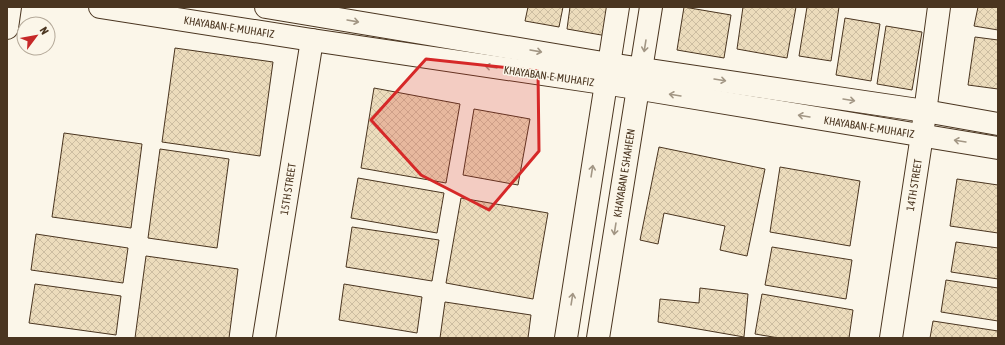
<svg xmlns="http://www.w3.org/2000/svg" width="1005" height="345" viewBox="0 0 1005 345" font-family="'Asap Condensed',sans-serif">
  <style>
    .building { fill: url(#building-cross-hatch); stroke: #4a3520 }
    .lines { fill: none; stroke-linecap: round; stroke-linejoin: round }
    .minor-casing { stroke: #4a3520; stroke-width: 24 }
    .major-casing { stroke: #4a3520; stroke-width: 24 }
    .minor { stroke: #fbf6e9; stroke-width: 22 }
    .major { stroke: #fbf6e9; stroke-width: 22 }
    .oneway { stroke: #a29684 }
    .marked { fill: #d62828; fill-opacity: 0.2; stroke: #d62828; stroke-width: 3; stroke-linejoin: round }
    .labels { text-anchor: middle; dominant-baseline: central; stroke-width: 3; stroke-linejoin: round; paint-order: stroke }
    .street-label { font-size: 11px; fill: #4a3520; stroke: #fbf6e9 }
  </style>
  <defs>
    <pattern id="building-cross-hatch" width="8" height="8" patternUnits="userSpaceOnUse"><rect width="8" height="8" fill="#ecdcbc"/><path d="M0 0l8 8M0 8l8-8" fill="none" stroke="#ccbda1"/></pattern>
  </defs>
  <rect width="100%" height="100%" fill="#fbf6e9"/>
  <g class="building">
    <path d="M528 7H563L559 27 525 21Z"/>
    <path d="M570 7H612L607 36 567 29Z"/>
    <path d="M684 7 731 15 724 58 677 50Z"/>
    <path d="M743 7H796L787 58 737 49Z"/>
    <path d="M807 7H839L831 61 799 56Z"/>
    <path d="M978 7H998V30L974 26Z"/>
    <path d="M845 18 880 24 871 81 836 75Z"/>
    <path d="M886 26 922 32 912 90 877 84Z"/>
    <path d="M975 37 998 40V89L968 85Z"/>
    <path d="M175 48 273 62 260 156 162 142Z"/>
    <path d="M374 88 460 104 446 183 361 168Z"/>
    <path d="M474 109 530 119 518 185 463 175Z"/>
    <path d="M64 133 142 144 131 228 52 217Z"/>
    <path d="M659 147 765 169 747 256 720 250 725 226 664 213 658 244 640 240Z"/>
    <path d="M160 149 229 159 217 248 148 238Z"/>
    <path d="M780 167 860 181 850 246 770 232Z"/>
    <path d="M358 178 444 193 437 233 351 218Z"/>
    <path d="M957 179 998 185V233L950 226Z"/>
    <path d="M461 198 548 213 533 299 446 283Z"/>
    <path d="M352 227 439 240 432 281 346 267Z"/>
    <path d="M36 234 128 248 123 283 31 270Z"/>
    <path d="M956 242 998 248V279L951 272Z"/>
    <path d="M772 247 852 260 846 299 765 285Z"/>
    <path d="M146 256 238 269 229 338H135Z"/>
    <path d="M946 280 998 288V321L941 312Z"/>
    <path d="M35 284 121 296 116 335 29 323Z"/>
    <path d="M344 284 422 297 417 333 339 320Z"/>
    <path d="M700 288 748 294 744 337 658 322 660 299 699 303Z"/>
    <path d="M762 294 853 310 849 338H779L755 334Z"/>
    <path d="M445 302 531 315 528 338H440Z"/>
    <path d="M933 321 998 331V338H930Z"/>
  </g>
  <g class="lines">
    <g class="minor-casing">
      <g id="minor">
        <path d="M100 7 312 40 623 86 998 148"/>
        <path d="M266 7 609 64 925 111 998 124"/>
        <path d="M7 28 10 7"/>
        <path d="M264 338 312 40"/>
        <path d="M891 338 922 135 939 7"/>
      </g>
    </g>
    <g class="major-casing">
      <g id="major">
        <path d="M566 338 618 7"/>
        <path d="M598 338 651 7"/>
      </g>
    </g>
    <use href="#minor" class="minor"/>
    <use href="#major" class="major"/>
  </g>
  <defs><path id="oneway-shaft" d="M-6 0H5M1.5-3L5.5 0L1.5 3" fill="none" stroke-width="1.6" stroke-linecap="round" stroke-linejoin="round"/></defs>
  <g class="oneway">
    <use href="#oneway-shaft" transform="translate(353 21) rotate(10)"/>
    <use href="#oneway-shaft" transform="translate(645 46) rotate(99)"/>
    <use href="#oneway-shaft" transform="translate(536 51) rotate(10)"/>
    <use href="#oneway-shaft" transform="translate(491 67) rotate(-172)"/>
    <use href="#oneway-shaft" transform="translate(720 80) rotate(9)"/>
    <use href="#oneway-shaft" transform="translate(675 95) rotate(-171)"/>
    <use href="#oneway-shaft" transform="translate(849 100) rotate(9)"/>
    <use href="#oneway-shaft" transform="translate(804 116) rotate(-171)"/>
    <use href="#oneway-shaft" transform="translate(960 141) rotate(-171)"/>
    <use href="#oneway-shaft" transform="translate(592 171) rotate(-81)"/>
    <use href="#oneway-shaft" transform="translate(615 229) rotate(99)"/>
    <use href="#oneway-shaft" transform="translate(572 299) rotate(-81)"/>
  </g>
  <path class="marked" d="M426 59 538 71 539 151 489 210 421 175 371 120Z"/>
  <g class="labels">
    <g class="street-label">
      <text transform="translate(229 27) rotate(9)">KHAYABAN-E-MUHAFIZ</text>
      <text transform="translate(549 76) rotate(8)">KHAYABAN-E-MUHAFIZ</text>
      <text transform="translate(869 127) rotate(9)">KHAYABAN-E-MUHAFIZ</text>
      <text transform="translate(624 173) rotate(-81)">KHAYABAN E SHAHEEN</text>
      <text transform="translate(914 185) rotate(-81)">14TH STREET</text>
      <text transform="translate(288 189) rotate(-81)">15TH STREET</text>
    </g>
  </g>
  <rect width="1005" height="345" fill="none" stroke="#4a3520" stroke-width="16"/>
  <g transform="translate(36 36) rotate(58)"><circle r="19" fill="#fbf6e9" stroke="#b4a999"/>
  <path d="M0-3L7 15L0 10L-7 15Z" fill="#c62828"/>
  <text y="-6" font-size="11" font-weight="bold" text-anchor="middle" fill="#4a3520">N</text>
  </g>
</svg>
